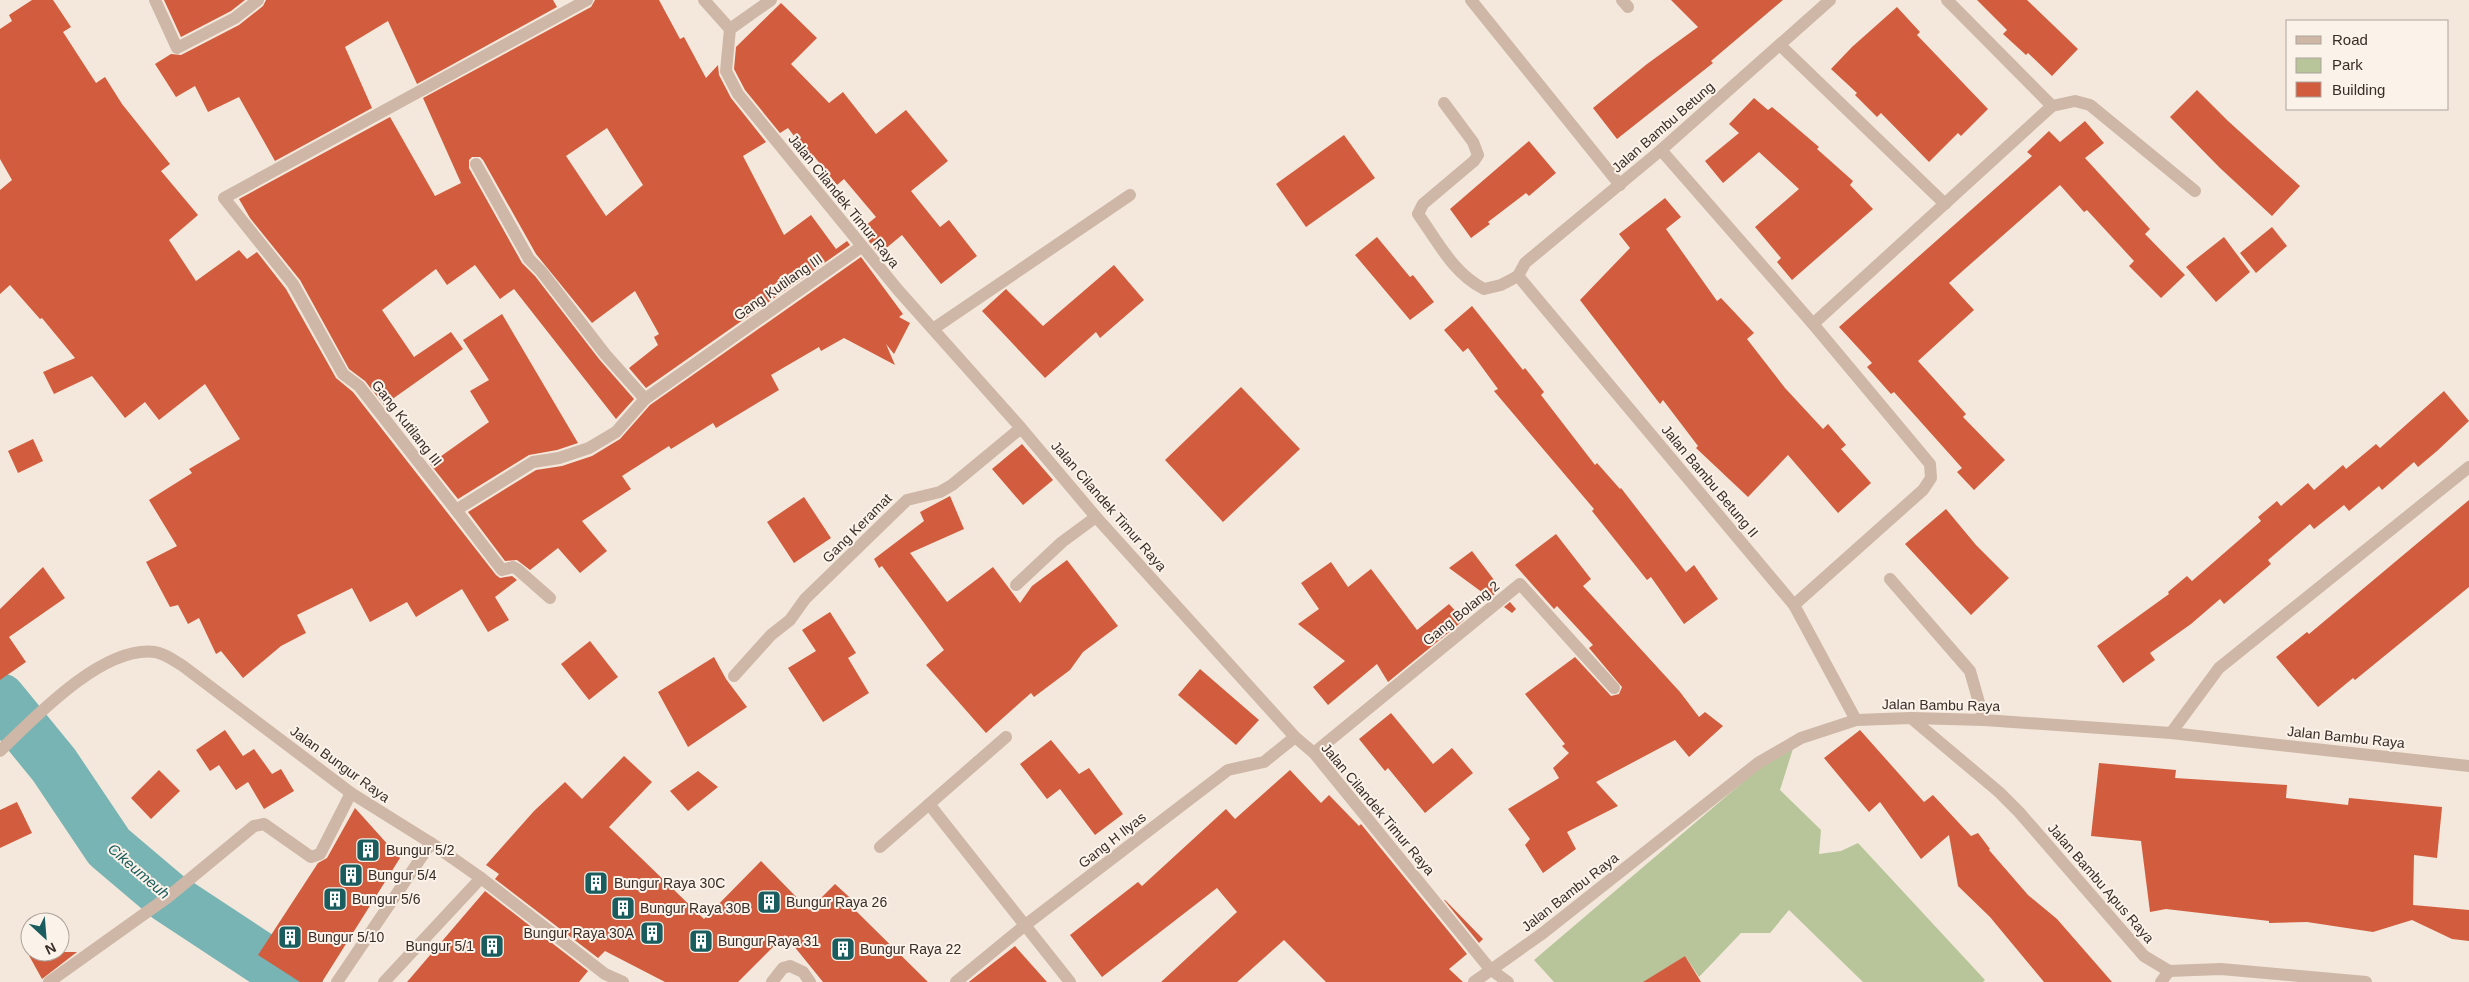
<svg xmlns="http://www.w3.org/2000/svg" width="2469" height="982" viewBox="0 0 2469 982" font-family="Arial,sans-serif">
  <style>
    .green { fill: #b8c59a }
    .lines { fill: none; stroke-linecap: round; stroke-linejoin: round }
    .river { stroke: #78b4b4; stroke-width: 52 }
    .building { fill: #d15d3e; fill-rule: evenodd }
    .minor { stroke: #ceb7a6; stroke-width: 12 }
    .labels { text-anchor: middle; dominant-baseline: central; stroke-width: 4; stroke-linejoin: round; paint-order: stroke }
    .street-label { font-size: 14px; fill: #392d28; stroke: #fbf2e9 }
    .poi-label { font-size: 14px; fill: #392d28; stroke: #fbf2e9; text-anchor: start }
    .water-label { font-size: 15px; font-style: italic; fill: #195d5f; stroke: #fbf2e9 }
  </style>
  <rect width="100%" height="100%" fill="#f4e8dc"/>
  <path class="green" d="M1797 736 1780 790 1821 830 1819 854 1841 851 1858 843 1985 980 1983 982H1863L1789 910 1770 933H1741L1699 977 1685 956 1644 982H1554L1534 960Z"/>
  <g class="lines">
    <path class="river" d="M0 699 54 765 109 847 168 897 297 982"/>
  </g>
  <g class="building">
    <path d="M32 0H53L71 27 63 32 96 83 105 77 122 104 170 164 161 171 198 215 169 240 196 281 239 250 247 259 257 252 286 289 336 378 353 392 496 575 500 578 512 576 517 580 495 597 509 620 488 632 462 589 416 617 407 602 370 622 352 588 297 615 306 633 281 646 243 678 221 651 216 654 199 618 188 624 178 605 170 607 146 562 177 546 149 500 192 473 189 469 240 439 205 384 159 420 145 402 125 418 92 376 54 394 43 372 75 358 42 318 40 319 10 285 0 294V190L12 180 0 159V29L12 21 9 15Z"/>
    <path d="M164 0H245L231 11 181 37Z"/>
    <path d="M266 0H553L557 7 417 84 388 21 345 47 372 108 275 161 239 97 208 112 195 86 176 97 155 64 171 54 181 55 239 25 263 6Z"/>
    <path d="M595 0H659L680 39 684 37 706 78 718 65 719 75 731 98 766 142 743 156 784 235 811 215 836 249 847 241 850 245 646 388 629 368 658 345 654 337 659 334 635 291 592 323 536 254 483 160 480 157H472L469 160V168L522 263 535 276 599 359 634 399 616 419 514 289 500 299 475 265 447 285 436 269 382 310 414 357 451 332 463 349 384 405 365 381 349 369 300 280 250 218 239 199 390 117 435 196 461 183 423 98 591 7ZM607 128 643 185 606 216 566 156Z"/>
    <path d="M1671 0H1783L1711 61 1713 63 1617 139 1593 108 1647 64 1698 27Z"/>
    <path d="M1977 0H2027L2078 49 2052 76 2028 53 2026 55 2003 34 2007 30Z"/>
    <path d="M781 3 817 38 791 64 829 103 843 92 876 134 906 110 948 161 911 191 940 227 949 220 977 256 941 284 902 235 879 254 860 230 876 217 844 179 837 185 813 155 810 157 788 128 780 133 745 90 734 69 736 47Z"/>
    <path d="M1897 7 1920 32 1917 35 1988 109 1961 136 1958 133 1929 162 1881 113 1877 117 1855 95 1857 93 1831 69 1852 47Z"/>
    <path d="M2197 90 2228 121 2300 186 2272 216 2220 168 2170 117Z"/>
    <path d="M1754 98 1768 110 1772 107 1819 147 1817 149 1853 181 1850 185 1873 209 1792 280 1777 262 1781 258 1755 227 1799 189 1759 152 1723 183 1705 161 1739 133 1729 124Z"/>
    <path d="M2085 121 2104 143 2085 158 2150 229 2145 234 2185 275 2161 298 2129 266 2134 261 2087 210 2084 212 2060 185 1949 283 1974 310 1918 361 1966 414 1963 417 2005 460 1974 490 1957 472 1962 468 1894 392 1891 394 1867 367 1872 363 1839 327 2032 156 2027 152 2049 131 2060 142Z"/>
    <path d="M1344 135 1375 178 1306 227 1276 184Z"/>
    <path d="M1529 141 1556 173 1529 196 1526 193 1488 222 1490 224 1471 238 1450 209Z"/>
    <path d="M1665 198 1681 217 1666 229 1717 301 1721 298 1754 333 1747 339 1785 388 1823 429 1828 424 1846 445 1841 449 1871 483 1838 513 1788 455 1748 497 1696 448 1698 446 1663 400 1660 404 1580 300 1630 248 1619 234Z"/>
    <path d="M2272 227 2287 246 2256 273 2240 253Z"/>
    <path d="M1377 237 1410 277 1413 275 1434 302 1410 320 1355 255Z"/>
    <path d="M2224 237 2250 272 2216 302 2186 267Z"/>
    <path d="M861 257 903 314 899 317 910 323 894 354 886 344 895 365 844 338 821 351 819 347 771 375 779 390 716 428 713 423 671 449 669 446 622 476 631 489 582 521 607 551 580 573 558 548 530 570 517 560 505 561 468 512 536 470 562 466 592 456 620 439 650 405Z"/>
    <path d="M1114 265 1144 300 1100 338 1096 332 1045 378 982 311 1006 289 1043 326Z"/>
    <path d="M1472 306 1523 370 1525 368 1544 392 1541 395 1595 465 1597 463 1620 489 1621 488 1686 572 1694 565 1718 599 1684 624 1651 577 1647 580 1592 511 1594 509 1494 391 1498 389 1468 348 1463 352 1444 330Z"/>
    <path d="M502 314 578 443 557 450 529 455 458 499 430 464 489 422 470 391 489 380 463 340Z"/>
    <path d="M1241 387 1300 449 1223 522 1165 460Z"/>
    <path d="M2444 391 2469 421 2437 451 2418 467 2414 462 2382 490 2379 486 2349 511 2344 505 2314 529 2310 524 2268 560 2271 564 2224 604 2220 599 2191 624 2150 653 2155 660 2123 683 2097 646 2169 594 2168 592 2187 576 2192 581 2261 521 2258 517 2277 501 2281 506 2308 483 2314 490 2343 465 2346 469 2376 444 2380 448Z"/>
    <path d="M33 439 43 461 18 473 8 451Z"/>
    <path d="M1022 444 1053 480 1023 505 992 469Z"/>
    <path d="M950 496 964 529 910 553 947 602 993 567 1020 603 1032 586 1067 560 1118 626 1083 652 1070 670 1034 697 1031 693 986 733 926 665 944 650 882 566 879 568 874 559 924 521 920 512Z"/>
    <path d="M804 497 831 538 794 563 767 522Z"/>
    <path d="M2469 500V587L2355 680 2353 678 2318 707 2276 657 2307 632 2309 634Z"/>
    <path d="M1946 509 1976 545 2009 578 1971 615 1905 544Z"/>
    <path d="M1556 534 1591 579 1583 586 1680 692 1699 717 1705 712 1723 726 1689 757 1675 740 1596 782 1618 806 1567 832 1576 849 1543 873 1525 845 1530 839 1508 809 1559 778 1553 768 1569 753 1562 746 1565 744 1525 694 1575 657 1611 696 1619 694 1622 687 1589 648 1593 645 1557 606 1554 609 1515 565Z"/>
    <path d="M1472 551 1501 589 1490 598 1449 568Z"/>
    <path d="M1331 562 1348 587 1371 569 1417 630 1449 604 1464 620 1388 682 1377 664 1328 705 1313 687 1345 661 1298 624 1319 609 1301 583Z"/>
    <path d="M43 567 65 598 9 637 26 662 0 680V609Z"/>
    <path d="M1510 602 1516 609 1512 613 1504 607Z"/>
    <path d="M830 612 856 653 848 658 869 693 823 722 788 668 816 651 802 630Z"/>
    <path d="M590 641 618 677 589 700 561 664Z"/>
    <path d="M714 657 726 679 747 707 688 747 658 692Z"/>
    <path d="M1200 669 1259 720 1236 745 1178 695Z"/>
    <path d="M1391 713 1433 764 1452 748 1473 773 1425 813 1388 768 1385 771 1359 739Z"/>
    <path d="M225 730 243 756 254 749 272 774 281 769 294 791 264 809 248 782 236 790 219 765 210 771 196 750Z"/>
    <path d="M1860 730 1924 802 1933 795 1971 836 1978 833 1990 849 1989 850 2028 895 2057 919 2112 982H2044L1990 917 1958 886 1949 835 1921 859 1880 802 1869 812 1824 758Z"/>
    <path d="M1051 740 1079 774 1089 768 1123 814 1095 835 1060 789 1047 799 1020 764Z"/>
    <path d="M624 756 652 782 609 827 704 919 761 861 809 910 835 884 858 905 854 909 928 982H823L785 935 738 982H665L605 951 598 958 495 879 499 874 486 865 534 811 565 782 582 799Z"/>
    <path d="M2099 763 2176 770 2175 778 2287 785 2286 798 2348 805 2349 798 2442 807 2437 858 2414 855 2413 905 2469 910V941L2452 939 2412 920 2373 932 2307 922 2269 923V921L2166 909 2150 912 2141 841 2091 836Z"/>
    <path d="M159 770 180 791 151 819 131 798Z"/>
    <path d="M1290 770 1321 803 1329 795 1359 826 1361 824 1467 954 1449 969 1463 982H1326L1284 940 1237 982H1161L1237 912 1217 888 1102 977 1070 935 1138 882 1142 886 1226 809 1235 819Z"/>
    <path d="M698 771 718 787 688 811 670 791Z"/>
    <path d="M17 802 32 833 0 848V810Z"/>
    <path d="M355 808 400 858 322 982H300L258 955 318 863 327 858Z"/>
    <path d="M485 891 588 971 579 982H407Z"/>
    <path d="M1444 900H1445L1483 939 1479 943Z"/>
    <path d="M1015 946 1047 982H969L970 981Z"/>
    <path d="M27 952H77L42 979Z"/>
    <path d="M1685 956 1701 982H1643Z"/>
  </g>
  <g class="lines">
    <g class="minor">
      <path d="M155 0 177 48 235 18 258 0"/>
      <path d="M587 0 224 198 293 284 343 374 359 386 456 510 533 462 559 458 589 448 616 432 645 399 861 247"/>
      <path d="M704 0 730 29"/>
      <path d="M771 0 730 29 726 71 738 94 898 290 1021 428 1096 517 1295 737 1314 753 1490 969 1508 982"/>
      <path d="M1471 0 1620 185"/>
      <path d="M1622 0 1628 7"/>
      <path d="M1947 0 2052 106"/>
      <path d="M1780 45 1945 204"/>
      <path d="M1444 103 1473 142 1478 155 1474 161 1423 204 1418 214C1438 242 1453 273 1484 289L1501 285 1518 276"/>
      <path d="M1661 150 1813 324 1930 464 1931 478 1923 490 1794 605"/>
      <path d="M476 164 529 259 541 271 605 354 645 399"/>
      <path d="M1518 276 1794 605 1856 720"/>
      <path d="M1518 276 1525 263 1661 150 1830 0"/>
      <path d="M1813 324 2052 106 2075 101 2090 105 2195 191"/>
      <path d="M933 329 1130 195"/>
      <path d="M456 510 502 570 513 567 517 569 550 598"/>
      <path d="M1890 579 1970 671 1984 720"/>
      <path d="M1016 585 1062 542 1096 517"/>
      <path d="M734 676 771 635 790 620 805 599 907 500 940 492 952 485 1021 428"/>
      <path d="M1911 718 1999 792 2019 812 2144 956 2169 971 2221 969 2366 982"/>
      <path d="M2171 733 2219 668 2469 467"/>
      <path d="M0 751C35 717 103 645 155 652 164 653 175 661 183 666L351 793 431 843 481 878 605 974 623 982"/>
      <path d="M1314 753 1520 584 1614 688"/>
      <path d="M929 804 1070 982"/>
      <path d="M880 847 1006 737"/>
      <path d="M49 982 168 897 254 826 264 824 311 857 320 854 351 793"/>
      <path d="M337 982 431 843"/>
      <path d="M384 982 481 878"/>
      <path d="M772 982 783 968 790 966 803 972 810 982"/>
      <path d="M956 982 1024 926 1228 770 1264 762 1295 737"/>
      <path d="M1474 982 1543 933 1758 763 1801 738 1856 720 1911 718 1984 720 2171 733 2469 766"/>
      <path d="M2161 982 2169 971"/>
    </g>
  </g>
  <defs>
    <g id="building-square" transform="scale(1.25)"><rect x="-9" y="-9" width="18" height="18" rx="4" fill="#195d5f" stroke="#fbf2e9"/><path d="M-4-6H4V6H1V3H-1V6H-4ZM-2.5-4.3h1.7v1.8h-1.7ZM.8-4.3h1.7v1.8H.8ZM-2.5-1h1.7V.8h-1.7ZM.8-1h1.7V.8H.8Z" fill="#fff"/></g>
  </defs>
  <g fill-rule="evenodd">
    <use href="#building-square" x="368" y="850"/>
    <use href="#building-square" x="351" y="875"/>
    <use href="#building-square" x="596" y="883"/>
    <use href="#building-square" x="335" y="899"/>
    <use href="#building-square" x="769" y="902"/>
    <use href="#building-square" x="623" y="908"/>
    <use href="#building-square" x="652" y="933"/>
    <use href="#building-square" x="290" y="937"/>
    <use href="#building-square" x="701" y="941"/>
    <use href="#building-square" x="492" y="946"/>
    <use href="#building-square" x="843" y="949"/>
  </g>
  <g class="labels">
    <g class="street-label">
      <text transform="translate(1663 127) rotate(-41)">Jalan Bambu Betung</text>
      <text transform="translate(844 201) rotate(51)">Jalan Cilandek Timur Raya</text>
      <text transform="translate(778 287) rotate(-35)">Gang Kutilang III</text>
      <text transform="translate(407 423) rotate(52)">Gang Kutilang III</text>
      <text transform="translate(1710 481) rotate(50)">Jalan Bambu Betung II</text>
      <text transform="translate(1109 506) rotate(49)">Jalan Cilandek Timur Raya</text>
      <text transform="translate(857 528) rotate(-45)">Gang Keramat</text>
      <text transform="translate(1461 613) rotate(-39)">Gang Bolang 2</text>
      <text transform="translate(1941 705) rotate(1)">Jalan Bambu Raya</text>
      <text transform="translate(2346 737) rotate(6)">Jalan Bambu Raya</text>
      <text transform="translate(340 764) rotate(36)">Jalan Bungur Raya</text>
      <text transform="translate(1378 809) rotate(50)">Jalan Cilandek Timur Raya</text>
      <text transform="translate(1112 840) rotate(-38)">Gang H Ilyas</text>
      <text transform="translate(2101 883) rotate(49)">Jalan Bambu Apus Raya</text>
      <text transform="translate(1570 892) rotate(-38)">Jalan Bambu Raya</text>
    </g>
    <g class="poi-label">
      <text x="386" y="850">Bungur 5/2</text>
      <text x="368" y="875">Bungur 5/4</text>
      <text x="614" y="883">Bungur Raya 30C</text>
      <text x="352" y="899">Bungur 5/6</text>
      <text x="786" y="902">Bungur Raya 26</text>
      <text x="640" y="908">Bungur Raya 30B</text>
      <text x="634" y="933" text-anchor="end">Bungur Raya 30A</text>
      <text x="308" y="937">Bungur 5/10</text>
      <text x="718" y="941">Bungur Raya 31</text>
      <text x="474" y="946" text-anchor="end">Bungur 5/1</text>
      <text x="860" y="949">Bungur Raya 22</text>
    </g>
    <g class="water-label">
      <text transform="translate(139 871) rotate(41)">Cikeumeuh</text>
    </g>
  </g>
  <rect x="2286" y="20" width="162" height="90" fill="#fbf2e9" stroke="#ada39c"/>
  <rect x="2296" y="36" width="25" height="8" fill="#ceb7a6" stroke="#ada39c"/>
  <text x="2332" y="45" font-size="15" fill="#392d28">Road</text>
  <rect x="2296" y="58" width="25" height="15" fill="#b8c59a" stroke="#ada39c"/>
  <text x="2332" y="70" font-size="15" fill="#392d28">Park</text>
  <rect x="2296" y="82" width="25" height="15" fill="#d15d3e" stroke="#ada39c"/>
  <text x="2332" y="95" font-size="15" fill="#392d28">Building</text>
  <g transform="translate(45 937) rotate(154)"><circle r="24" fill="#fbf2e9" stroke="#ada39c"/>
  <path d="M0-4L9 19L0 12L-9 19Z" fill="#195d5f"/>
  <text y="-8" font-size="14" font-weight="bold" text-anchor="middle" fill="#392d28">N</text>
  </g>
</svg>
